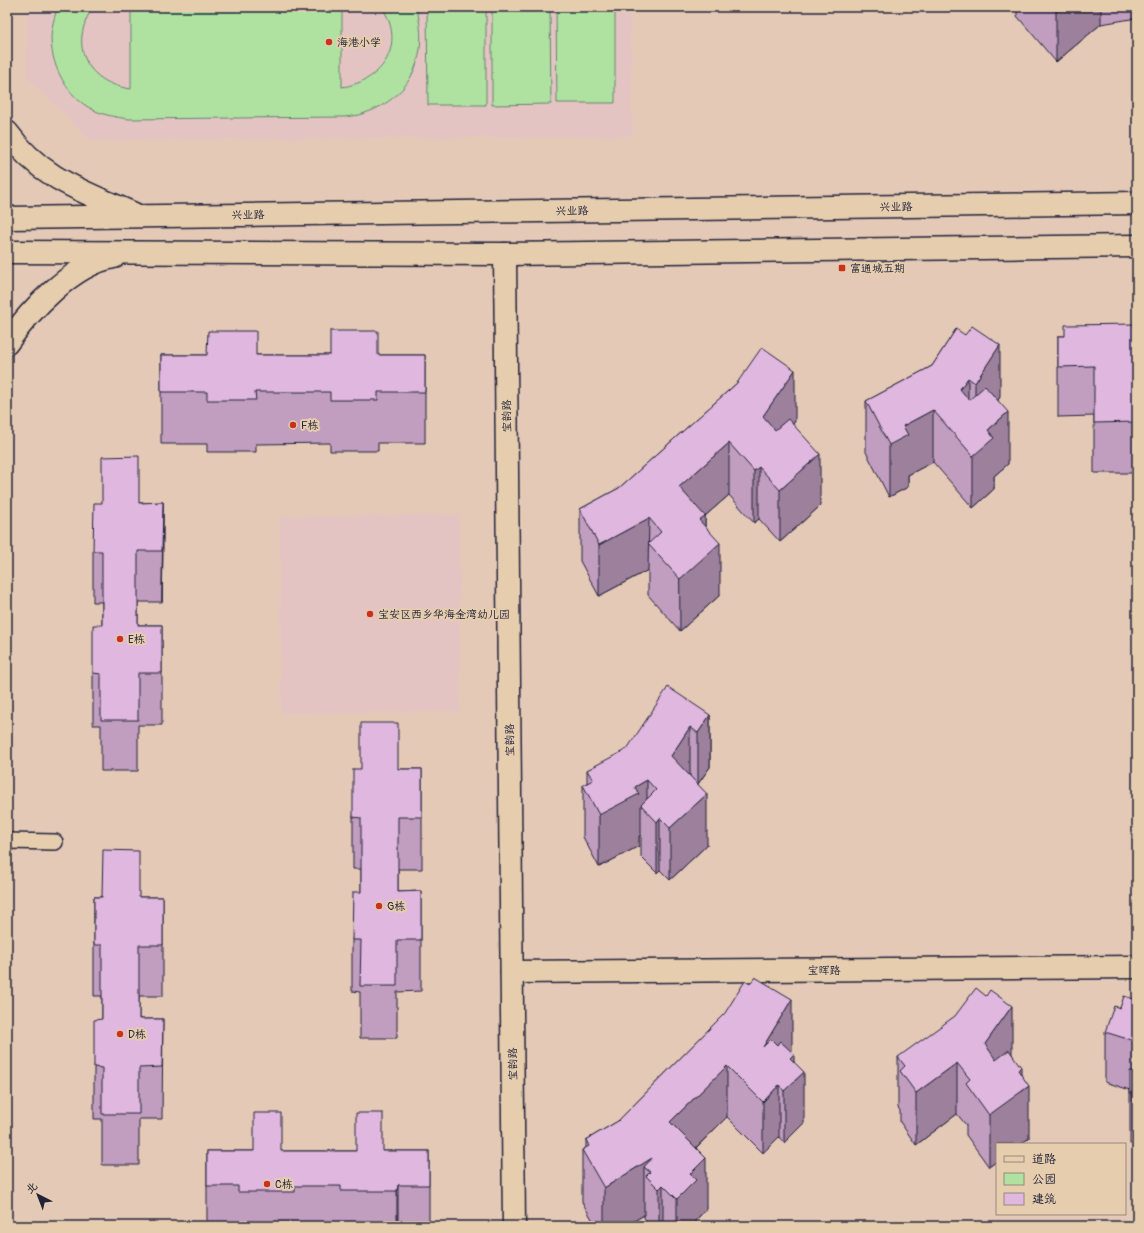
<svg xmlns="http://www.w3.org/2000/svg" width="1144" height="1233" viewBox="0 0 1144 1233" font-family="Pangolin,'LXGW WenKai TC',sans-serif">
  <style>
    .built { fill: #e3c4c3 }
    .green { fill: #afe1a1; stroke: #68826e }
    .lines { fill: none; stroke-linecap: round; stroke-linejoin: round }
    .service-casing { stroke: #22223b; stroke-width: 18 }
    .minor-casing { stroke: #22223b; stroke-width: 25 }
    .secondary-casing { stroke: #22223b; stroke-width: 25 }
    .service { stroke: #e5cdad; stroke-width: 15 }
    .minor { stroke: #e5cdad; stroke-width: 22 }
    .secondary { stroke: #e5cdad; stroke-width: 22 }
    .wall { fill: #c19dbf; stroke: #22223b }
    .shaded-wall { fill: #9d809b; stroke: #22223b }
    .building { fill: #e0b7de; stroke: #22223b }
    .poi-dot { fill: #c8321e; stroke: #e5cdad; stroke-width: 1.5 }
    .labels { text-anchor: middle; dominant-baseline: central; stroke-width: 4; stroke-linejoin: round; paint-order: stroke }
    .poi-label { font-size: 11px; fill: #22223b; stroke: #e5cdad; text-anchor: start }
    .street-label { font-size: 11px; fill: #22223b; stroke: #e5cdad }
  </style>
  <rect width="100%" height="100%" fill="#e4c9b7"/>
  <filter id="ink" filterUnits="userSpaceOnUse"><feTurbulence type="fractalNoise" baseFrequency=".025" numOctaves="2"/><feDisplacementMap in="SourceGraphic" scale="8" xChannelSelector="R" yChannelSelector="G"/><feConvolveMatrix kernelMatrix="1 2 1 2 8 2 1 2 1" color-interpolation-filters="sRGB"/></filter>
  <g filter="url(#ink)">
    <g class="built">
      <path d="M27 7H630L632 136 90 140 27 77Z"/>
      <path d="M459 515 460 711 281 713 280 517Z"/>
    </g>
    <g class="green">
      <path d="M57 7H93C68 45 86 83 131 89V7H342V87C384 81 406 44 382 7H416C430 53 413 97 365 113 359 116 351 116 344 117L129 119C115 117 101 115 88 107 63 92 47 57 52 28 53 21 56 14 57 7Z"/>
      <path d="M427 7H486V105H428Z"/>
      <path d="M492 7H550L551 104 492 105Z"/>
      <path d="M556 7H615V103H557Z"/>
    </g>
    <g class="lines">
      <g class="service-casing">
        <path id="service" d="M7 841 55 842"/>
      </g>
      <g class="minor-casing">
        <g id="minor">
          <path d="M505 254 514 1226"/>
          <path d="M512 972 1137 967"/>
        </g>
      </g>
      <g class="secondary-casing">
        <g id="secondary">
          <path d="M7 132C41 179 83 191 134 214"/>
          <path d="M7 218 1137 203"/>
          <path d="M7 252 505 254 1137 246"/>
          <path d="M7 343C30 310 73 264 114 257"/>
        </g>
      </g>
      <use href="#service" class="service"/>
      <use href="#minor" class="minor"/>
      <use href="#secondary" class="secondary"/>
    </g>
    <g class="wall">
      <path d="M1017 7H1137V18L1101 24 1056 62 1017 16Z"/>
      <path d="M1137 324V473H1094V416L1058 417V336H1065Z"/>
      <path d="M956 329 1000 397 998 400 1008 464 994 476V489L973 508 933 462 908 475V487L889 497 866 452V401L932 366Z"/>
      <path d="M161 355H425V443H378V451H330V443L256 444V452H207V444H161Z"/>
      <path d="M737 383 795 421 793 424 820 506 780 542 759 519 754 523 729 495 705 516V526L720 595 680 631 648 595V570L599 596 580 561V509L619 488Z"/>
      <path d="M163 502 162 602H138V625H162V725H138V771H101V725H93V673L102 625V602H93V551L139 503Z"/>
      <path d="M710 715V767L698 784 707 845 670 880 660 870 657 873 641 857V835L639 836V846L599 867 583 837V785L587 783V770Z"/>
      <path d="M361 769H422V869H398V892L421 891V991L397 992V1038H360V992L352 991V940L361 892V869H353V817Z"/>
      <path d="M94 897H163V996H139V1019H163L162 1119H139V1165H102V1119H94V1067L102 1019V996H94Z"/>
      <path d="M1137 1000V1159H1134L1133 1144H1130V1090L1105 1082V1032L1120 1008Z"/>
      <path d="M725 1013 792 1050 791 1052 794 1062 804 1123 784 1143 779 1137 763 1153 727 1117 696 1148 706 1209 696 1220V1226H646V1220L644 1218V1215L626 1226H596L582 1202V1150L586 1148V1140L618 1121Z"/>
      <path d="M1012 1054 1021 1075 1029 1138 1021 1144H997V1161L989 1167 966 1135V1125L957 1114 916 1145 900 1122V1110L898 1108V1057Z"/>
      <rect x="207" y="1151" width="222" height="75"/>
    </g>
    <g class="shaded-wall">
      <path d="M1062 7H1101V24L1056 62V12Z"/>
      <path d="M1000 345V397L975 435V383Z"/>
      <path d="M795 370V421L763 468V416Z"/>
      <path d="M968 378V430L960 389Z"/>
      <path d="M933 410V462L908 475V487L889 497V445L903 426Z"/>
      <path d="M1008 412V464L994 476V489L973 508V456L988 430Z"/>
      <path d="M729 443V495L705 516V557L720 543V595L680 631 679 487Z"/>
      <path d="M820 454V506L780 542V490Z"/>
      <path d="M759 467V519L754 523V471Z"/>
      <path d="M163 502V554L162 602Z"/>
      <path d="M649 518 648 570 599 596V545Z"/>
      <path d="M710 715V767L698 784V733Z"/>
      <path d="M690 727V779L671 756Z"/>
      <path d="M647 780V811L641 805V835L639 836V846L599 867V815L635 787Z"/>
      <path d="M707 794V845L670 880V828Z"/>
      <path d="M660 818V870L657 873V822Z"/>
      <path d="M792 999V1050L763 1099V1047Z"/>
      <path d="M1012 1006V1058L985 1095V1044Z"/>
      <path d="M794 1054V1082L804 1072V1123L784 1143V1091L790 1058Z"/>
      <path d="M957 1063V1114L916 1145V1093Z"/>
      <path d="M727 1066V1117L670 1173V1122Z"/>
      <path d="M1021 1067V1092L1029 1086V1138L1021 1144H997V1161L989 1167V1115L1018 1070Z"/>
      <path d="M779 1085V1137L763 1153V1102Z"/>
      <path d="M652 1158 650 1172 644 1167V1215L626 1226H604V1188Z"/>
      <path d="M706 1158V1209L696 1220V1226H677V1199L690 1174Z"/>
      <path d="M398 1185V1226H397V1191Z"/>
      <path d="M663 1185V1226H659V1189Z"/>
    </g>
    <g class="building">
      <path d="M1052 7H1062L1056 12Z"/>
      <path d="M1137 324V366H1136L1137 422 1094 423V366L1058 367V336H1065V325Z"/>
      <path d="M972 326 1000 345 975 383 968 378 960 389 969 400 985 386 1008 412 988 430 994 438 973 456 933 410 903 426 908 435 889 445 866 401 932 366 956 329 965 335Z"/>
      <path d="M208 331H256V355H330V331H378V355H425V392H378V400H330V392H255L256 400H207V392H161V355H207Z"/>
      <path d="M762 347 795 370 763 416 775 430 788 419 820 454 780 490 759 467 754 471 729 443 679 487 705 516 699 520 720 543 680 579 648 544 661 532 649 518 599 545 580 509 619 488 737 383Z"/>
      <path d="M139 456V503L163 502 162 551H138V625H162V673H138V720H101V674L93 673V625H102V551H93L94 503H102V457Z"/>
      <path d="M668 687 710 715 698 733 690 727 671 756 707 794 670 828 660 818 657 822 641 805 656 790 647 780 635 787 639 794 599 815 583 785 593 780 587 770 627 749Z"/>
      <path d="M361 723H398V769H422V817H398V892L421 891V940H397V986H360L361 940H352L353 892H361V818L353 817V769H361Z"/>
      <path d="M103 850 139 851V897H163V945H139V1019H163L162 1067 139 1068V1114H102V1068L94 1067V1020L102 1019V945H94V897H102Z"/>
      <path d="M755 977 792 999 763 1047 771 1039 777 1045 780 1041 794 1054 790 1058 804 1072 784 1091 779 1085 763 1102 727 1066 670 1122 706 1158 690 1174 696 1180 677 1199 663 1185 659 1189 646 1176 650 1172 644 1167 652 1158 604 1188 582 1150 589 1146 586 1140 618 1121 725 1013 745 981 750 984Z"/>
      <path d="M976 988 986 996 990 990 1012 1006 985 1044 996 1060 1009 1050 1021 1067 1018 1070 1029 1086 989 1115 966 1083 970 1079 957 1063 916 1093 900 1071 905 1066 898 1057 955 1016Z"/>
      <path d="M1124 996 1137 1000V1042L1105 1032 1114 1006 1120 1008Z"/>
      <path d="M1130 1071H1137V1109H1134L1133 1093H1130Z"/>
      <path d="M254 1113H281V1151H356V1113H383V1151H429V1185H398L397 1191H341V1186H295V1192H238V1186H207V1151H254Z"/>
    </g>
  </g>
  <g class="poi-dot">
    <circle cx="329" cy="42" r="4"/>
    <rect x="838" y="264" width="8" height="8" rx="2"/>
    <circle cx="293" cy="425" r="4"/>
    <circle cx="370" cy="614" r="4"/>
    <circle cx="120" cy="639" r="4"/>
    <circle cx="379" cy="906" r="4"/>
    <circle cx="120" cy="1034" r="4"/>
    <circle cx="267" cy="1184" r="4"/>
  </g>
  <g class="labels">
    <g class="poi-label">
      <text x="337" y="42">海港小学</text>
      <text x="850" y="268">富通城五期</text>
      <text x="301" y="425">F栋</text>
      <text x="378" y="614">宝安区西乡华海金湾幼儿园</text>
      <text x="128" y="639">E栋</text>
      <text x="387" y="906">G栋</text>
      <text x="128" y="1034">D栋</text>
      <text x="275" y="1184">C栋</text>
    </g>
    <g class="street-label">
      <text transform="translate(896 207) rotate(-1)">兴业路</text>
      <text transform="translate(572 211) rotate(-1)">兴业路</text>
      <text transform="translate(248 215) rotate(-1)">兴业路</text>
      <text transform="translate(507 416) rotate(-91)">宝韵路</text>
      <text transform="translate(510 740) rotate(-91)">宝韵路</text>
      <text x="824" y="970">宝晖路</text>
      <text transform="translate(513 1064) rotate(-91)">宝韵路</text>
    </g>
  </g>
  <rect width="1144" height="1233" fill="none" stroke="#e5cdad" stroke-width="24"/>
  <rect x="12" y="12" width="1120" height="1209" fill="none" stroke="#22223b" stroke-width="1.5" filter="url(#ink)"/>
  <rect x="996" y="1143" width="130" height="72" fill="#e5cdad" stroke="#97897f"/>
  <rect x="1004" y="1156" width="20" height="6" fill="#e5cdad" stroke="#97897f"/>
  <text x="1032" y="1163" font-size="12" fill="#22223b">道路</text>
  <rect x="1004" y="1173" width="20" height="12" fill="#afe1a1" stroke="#97897f"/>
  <text x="1032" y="1183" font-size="12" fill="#22223b">公园</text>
  <rect x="1004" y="1193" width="20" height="12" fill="#e0b7de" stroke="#97897f"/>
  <text x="1032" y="1203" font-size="12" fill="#22223b">建筑</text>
  <g transform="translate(38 1195) rotate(318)" stroke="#e5cdad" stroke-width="3" paint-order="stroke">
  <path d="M0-3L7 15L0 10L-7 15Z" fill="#22223b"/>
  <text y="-6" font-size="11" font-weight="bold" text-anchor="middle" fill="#22223b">北</text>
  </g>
</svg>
